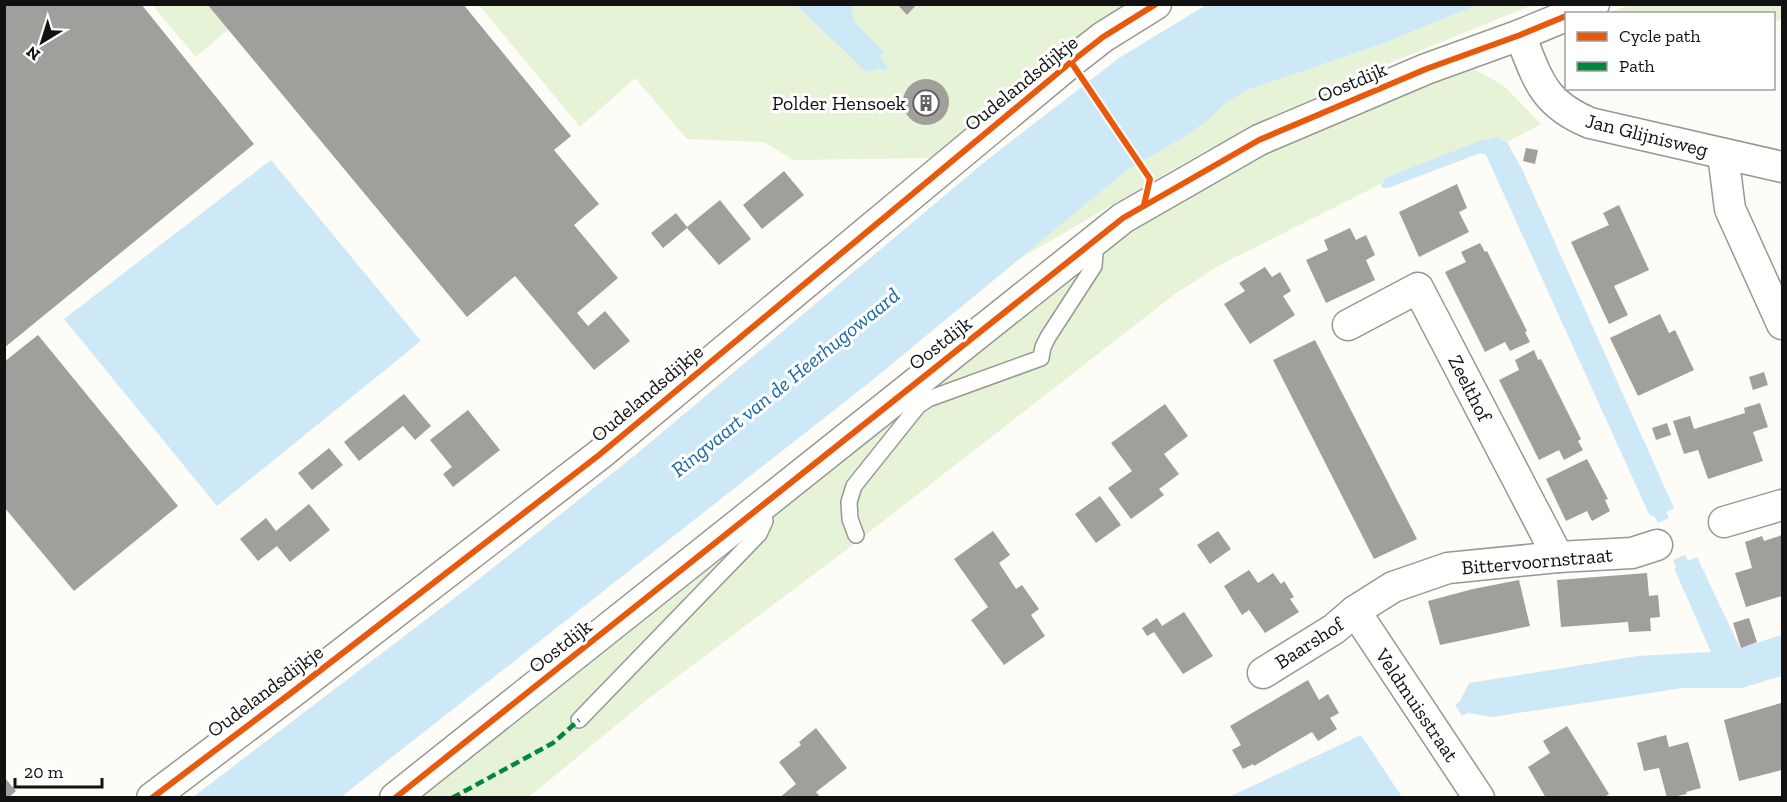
<svg xmlns="http://www.w3.org/2000/svg" width="1787" height="802" viewBox="0 0 1787 802" font-family="'Zilla Slab',serif">
  <style>
    .green { fill: #e7f3d7 }
    .water { fill: #cde8f7 }
    .building { fill: #a19f9c }
    .lines { fill: none; stroke-linecap: round; stroke-linejoin: round }
    .lane-casing { stroke: #979795; stroke-width: 18 }
    .street-casing { stroke: #979795; stroke-width: 33 }
    .path { stroke: #b9b9b8; stroke-width: 4; stroke-dasharray: 6 3; stroke-linecap: butt }
    .lane { stroke: #fffffe; stroke-width: 15 }
    .street { stroke: #fffffe; stroke-width: 30 }
    .quiet { stroke: #00873e; stroke-width: 4.5; stroke-dasharray: 9 4.5; stroke-linecap: butt }
    .cycleway-casing { stroke: #fff; stroke-width: 10 }
    .cycleway { stroke: #e8590c; stroke-width: 6 }
    .labels { text-anchor: middle; dominant-baseline: central; stroke-width: 6; stroke-linejoin: round; paint-order: stroke }
    .street-label { font-size: 20px; fill: #111; stroke: #fff }
    .poi-label { font-size: 20px; fill: #111; stroke: #fff; text-anchor: end }
    .water-label { font-size: 21px; font-style: italic; fill: #1768a6; stroke: #fff }
  </style>
  <rect width="100%" height="100%" fill="#fdfcf7"/>
  <g class="green">
    <path d="M1631 4 1782 5V19L1774 23V14L1608 13Z"/>
    <path d="M152 5H257L196 57Z"/>
    <path d="M479 5H796L866 72 873 71 879 68 884 71 887 67 880 56 883 52 855 22 851 5H1134L933 158 793 160 764 142 687 139 635 78 580 127Z"/>
    <path d="M1477 5H1532L1375 69 1203 152 1014 262 1127 170 1186 136 1211 118 1223 105 1247 90 1382 44Z"/>
    <path d="M1470 67 1503 85 1541 124 1507 142 1500 138H1489L1385 178 1381 184 1220 265 1175 294 846 550 649 698 529 797 416 798 1081 266 1177 199 1321 125Z"/>
  </g>
  <g class="water">
    <path d="M796 5H851L855 22 884 52 880 56 887 67 885 71 879 68 873 71 866 72Z"/>
    <path d="M1206 5H1477L1382 44 1247 90 1223 105 1211 118 1186 136 1127 170 875 378 341 797H193L465 590 634 456 987 160 1119 58Z"/>
    <path d="M1497 137 1507 142 1522 169 1674 508 1666 512 1669 518 1658 523 1655 517 1649 514 1486 155 1480 153 1388 188H1383L1381 185 1385 178 1482 140Z"/>
    <path d="M271 160 421 341 217 506 64 319Z"/>
    <path d="M1685 555 1688 561 1697 557 1740 648 1782 635V676L1742 688H1683L1492 717 1468 713 1462 716 1455 705 1460 701 1469 683 1638 656 1711 652 1674 568 1676 567 1673 560Z"/>
    <path d="M1361 735 1402 797H1229Z"/>
  </g>
  <g class="building">
    <path d="M4 4H141L254 144 4 348Z"/>
    <path d="M207 4H463L571 136 554 150 599 204 574 225 618 278 577 313 588 326 605 311 630 341 594 370 515 276 467 317Z"/>
    <path d="M897 4H917L907 15Z"/>
    <circle cx="926" cy="102" r="23"/>
    <path d="M1526 148 1538 150 1535 164 1523 161Z"/>
    <path d="M784 171 804 195 762 229 743 205Z"/>
    <path d="M1457 184 1467 208 1459 212 1469 232 1419 257 1399 212Z"/>
    <path d="M720 200 751 239 719 265 687 228 663 248 651 233 676 213 687 227Z"/>
    <path d="M1619 205 1649 270 1614 286 1628 315 1609 324 1571 242 1609 225 1603 213Z"/>
    <path d="M1350 228 1356 240 1366 235 1375 255 1366 260 1375 280 1326 303 1306 260 1328 250 1324 240Z"/>
    <path d="M1480 243 1485 252 1487 251 1527 331 1525 332 1530 342 1510 351 1505 342 1485 352 1445 272 1466 262 1461 252Z"/>
    <path d="M1265 267 1272 277 1280 272 1291 291 1283 296 1295 315 1250 344 1224 304 1245 291 1239 283Z"/>
    <path d="M1660 314 1669 333 1675 330 1694 370 1638 396 1610 338Z"/>
    <path d="M38 335 178 506 74 591 4 507V362Z"/>
    <path d="M1315 340 1417 539 1374 559 1273 360Z"/>
    <path d="M1534 350 1538 360 1541 359 1581 439 1578 441 1583 450 1564 460 1559 450 1539 460 1499 380 1519 370 1515 360Z"/>
    <path d="M1764 372 1768 385 1753 390 1749 377Z"/>
    <path d="M404 394 431 426 415 440 403 426 359 461 344 442Z"/>
    <path d="M1760 403 1768 427 1753 432 1763 461 1708 479 1698 450 1684 454 1673 421 1690 416 1694 429 1745 413 1744 408Z"/>
    <path d="M1165 404 1188 436 1164 454 1179 474 1159 489 1164 495 1131 519 1108 488 1132 471 1111 443Z"/>
    <path d="M468 410 500 450 453 487 443 474 452 467 430 440Z"/>
    <path d="M1667 423 1671 435 1656 440 1652 428Z"/>
    <path d="M329 448 343 465 312 490 298 473Z"/>
    <path d="M1587 459 1608 499 1605 500 1610 511 1592 521 1587 511 1566 521 1546 479Z"/>
    <path d="M1100 496 1121 525 1096 543 1075 514Z"/>
    <path d="M309 504 330 530 290 562 277 546 258 561 240 539 266 518 276 531Z"/>
    <path d="M993 531 1010 555 999 563 1016 589 1022 585 1039 609 1031 615 1045 636 1004 665 971 620 988 607 954 559Z"/>
    <path d="M1218 531 1231 549 1210 564 1197 545Z"/>
    <path d="M1782 535V596L1746 607 1735 573 1752 568 1745 542 1762 536 1764 541Z"/>
    <path d="M1249 570 1258 583 1273 573 1281 584 1284 581 1294 597 1290 599 1299 612 1265 633 1249 610 1242 615 1224 586Z"/>
    <path d="M1647 573 1649 596 1658 595 1660 617 1650 618 1651 631 1629 632 1628 622 1561 627 1557 580Z"/>
    <path d="M1519 580 1530 626 1440 645 1428 601 1473 589Z"/>
    <path d="M1184 612 1213 656 1183 674 1154 632 1147 636 1142 628 1157 618 1162 626Z"/>
    <path d="M1749 618 1757 642 1741 648 1733 623Z"/>
    <path d="M1308 680 1319 700 1328 694 1339 713 1330 718 1337 729 1318 741 1312 732 1254 766 1253 764 1243 769 1232 750 1241 745 1230 726Z"/>
    <path d="M1781 703 1782 770 1739 781 1724 720Z"/>
    <path d="M1567 726 1609 794 1603 798H1546L1528 767 1550 753 1543 741Z"/>
    <path d="M816 728 847 768 816 792 821 798H779L796 784 779 762 801 745 799 742Z"/>
    <path d="M1666 735 1669 747 1688 742 1701 788 1686 792 1687 794 1667 798 1659 768 1644 771 1637 743Z"/>
    <path d="M4 777 16 791 8 798H4Z"/>
  </g>
  <g class="lines">
    <g class="lane-casing">
      <g id="lane">
        <path d="M856 535 850 519 849 502 854 486 918 406 928 399 1041 358 1043 347 1048 337 1094 266 1095 254 1091 244"/>
        <path d="M579 720 759 534 765 521 763 505"/>
      </g>
    </g>
    <g class="street-casing">
      <g id="street">
        <path d="M1572 14 1594 4"/>
        <path d="M1520 35C1538 79 1542 103 1590 123L1782 167"/>
        <path d="M1723 154 1730 209 1782 324"/>
        <path d="M1348 325 1418 288 1558 557"/>
        <path d="M1724 522 1782 505"/>
        <path d="M1355 611 1479 798"/>
        <path d="M1263 673 1334 629 1355 611 1393 587 1448 568 1558 557 1632 553 1657 545"/>
        <path d="M152 798 291 693 599 455 1071 62 1103 37 1156 4"/>
        <path d="M395 798 1123 218 1259 140 1426 69 1520 35 1566 16"/>
      </g>
    </g>
    <path class="path" d="M1087 85 1145 171"/>
    <use href="#lane" class="lane"/>
    <use href="#street" class="street"/>
    <path class="quiet" d="M452 798 553 743 579 720"/>
    <g class="cycleway-casing">
      <g id="cycleway">
        <path d="M1071 62 1150 179 1144 205"/>
        <path d="M152 798 291 693 599 455 1071 62 1103 37 1156 4"/>
        <path d="M395 798 1123 218 1259 140 1426 69 1520 35 1566 16"/>
      </g>
    </g>
    <use href="#cycleway" class="cycleway"/>
  </g>
  <defs>
    <g id="building-ring" transform="scale(1.35)"><circle r="9.5" fill="#fff" stroke="#646362" stroke-width="1.5"/><path d="M-4-6H4V6H1V3H-1V6H-4ZM-2.5-4.3h1.7v1.8h-1.7ZM.8-4.3h1.7v1.8H.8ZM-2.5-1h1.7V.8h-1.7ZM.8-1h1.7V.8H.8Z" fill="#646362"/></g>
  </defs>
  <g fill-rule="evenodd">
    <use href="#building-ring" x="926" y="103"/>
  </g>
  <g class="labels">
    <g class="street-label">
      <text transform="translate(1352 82) rotate(-23)">Oostdijk</text>
      <text transform="translate(1021 83) rotate(-39)">Oudelandsdijkje</text>
      <text transform="translate(1647 135) rotate(14)">Jan Glijnisweg</text>
      <text transform="translate(940 343) rotate(-38)">Oostdijk</text>
      <text transform="translate(1470 388) rotate(63)">Zeelthof</text>
      <text transform="translate(647 393) rotate(-40)">Oudelandsdijkje</text>
      <text transform="translate(1537 561) rotate(-5)">Bittervoornstraat</text>
      <text transform="translate(1309 643) rotate(-33)">Baarshof</text>
      <text transform="translate(560 646) rotate(-38)">Oostdijk</text>
      <text transform="translate(265 691) rotate(-37)">Oudelandsdijkje</text>
      <text transform="translate(1417 705) rotate(56)">Veldmuisstraat</text>
    </g>
    <g class="poi-label">
      <text x="906" y="103">Polder Hensoek</text>
    </g>
    <g class="water-label">
      <text transform="translate(785 382) rotate(-39)">Ringvaart van de Heerhugowaard</text>
    </g>
  </g>
  <rect width="1787" height="802" fill="none" stroke="#111111" stroke-width="12"/>
  <rect x="1565" y="12" width="210" height="78" fill="#ffffff" stroke="#a0a0a0" stroke-width="1.5"/>
  <rect x="1577" y="32" width="30" height="9" fill="#e8590c" stroke="#a0a0a0" stroke-width="1.5"/>
  <text x="1619" y="42" font-size="18" fill="#111111">Cycle path</text>
  <rect x="1577" y="62" width="30" height="9" fill="#00873e" stroke="#a0a0a0" stroke-width="1.5"/>
  <text x="1619" y="72" font-size="18" fill="#111111">Path</text>
  <g transform="translate(42 42) rotate(218)" stroke="#ffffff" stroke-width="4.5" paint-order="stroke">
  <path d="M0-4.5L10 22L0 15L-10 22Z" fill="#111111"/>
  <text y="-9" font-size="16" font-weight="bold" text-anchor="middle" fill="#111111">N</text>
  </g>
  <path d="M15 778v9h87v-9" fill="none" stroke="#111111" stroke-width="3"/>
  <text x="24" y="778" font-size="18" fill="#111111" stroke="#ffffff" stroke-width="4.5" paint-order="stroke">20 m</text>
</svg>
